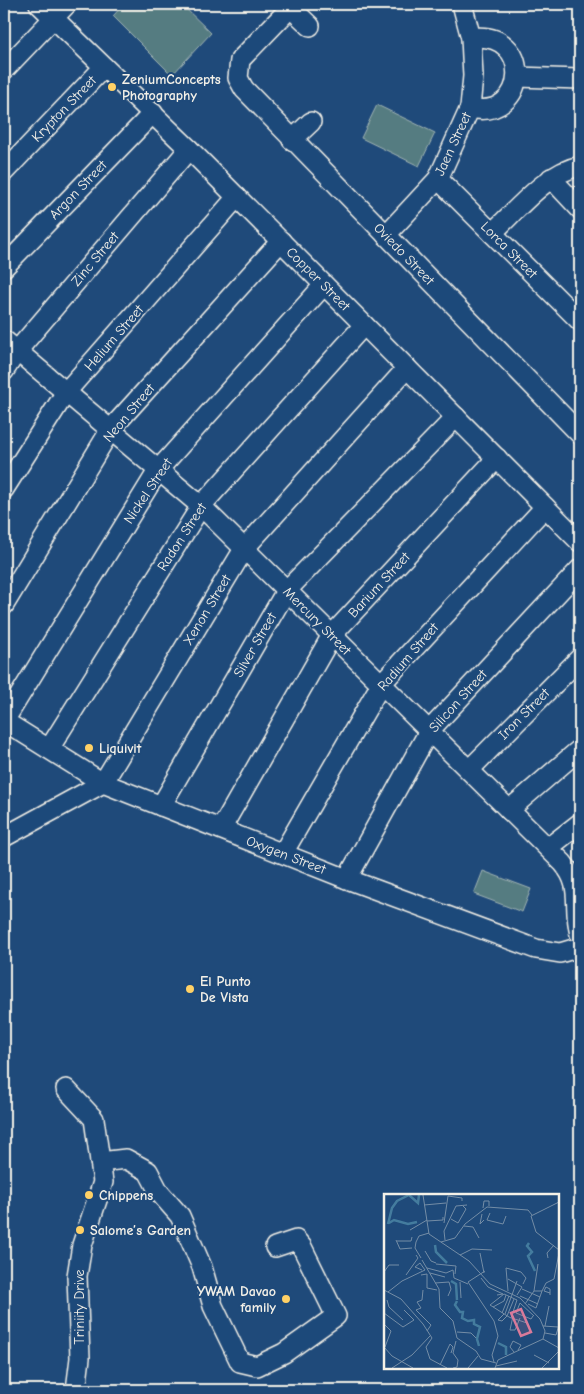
<svg xmlns="http://www.w3.org/2000/svg" width="584" height="1394" viewBox="0 0 584 1394" font-family="'Comic Neue',sans-serif">
  <style>
    .green { fill: #547b81; stroke: #a4b6b4 }
    .lines { fill: none; stroke-linecap: round; stroke-linejoin: round }
    .minor-casing { stroke: #f4f1e8; stroke-width: 22 }
    .minor { stroke: #1f4a7a; stroke-width: 19 }
    .poi-dot { fill: #ffd166; stroke: #1f4a7a; stroke-width: 2 }
    .labels { text-anchor: middle; dominant-baseline: central; stroke-width: 4; stroke-linejoin: round; paint-order: stroke }
    .poi-label { font-size: 14px; font-weight: bold; fill: #f4f1e8; stroke: #1f4a7a; text-anchor: start }
    .street-label { font-size: 14px; fill: #f4f1e8; stroke: #1f4a7a }
    .inset-river { fill: none; stroke: #447c9e; stroke-width: 2.5 }
    .inset-road { fill: none; stroke: #748da6; stroke-width: 1 }
    .view { fill: #d87a9a; fill-opacity: 0.15; stroke: #d87a9a; stroke-width: 2.5 }
    .inset-edge { fill: none; stroke: #f4f1e8; stroke-width: 2.5 }
  </style>
  <rect width="100%" height="100%" fill="#1f4a7a"/>
  <filter id="ink" filterUnits="userSpaceOnUse"><feTurbulence type="fractalNoise" baseFrequency=".02" numOctaves="2"/><feDisplacementMap in="SourceGraphic" scale="10" xChannelSelector="R" yChannelSelector="G"/><feConvolveMatrix kernelMatrix="1 2 1 2 8 2 1 2 1" color-interpolation-filters="sRGB"/></filter>
  <g filter="url(#ink)">
    <g class="green">
      <path d="M124 4H181L211 33 172 75 113 16Z"/>
      <path d="M377 105 435 133 419 166 361 138Z"/>
      <path d="M483 871 531 889 522 912 474 894Z"/>
    </g>
    <g class="lines">
      <g class="minor-casing">
        <g id="minor">
          <path d="M39 4 189 149 580 542"/>
          <path d="M294 4 240 60 238 78 244 89 580 434"/>
          <path d="M290 7 310 26"/>
          <path d="M4 70 67 4"/>
          <path d="M517 77 580 79"/>
          <path d="M470 108C529 122 535 29 471 38"/>
          <path d="M292 140 311 122"/>
          <path d="M4 172 104 67"/>
          <path d="M551 178 580 209"/>
          <path d="M438 179 580 321"/>
          <path d="M492 233C517 210 547 172 580 166"/>
          <path d="M386 235 438 179 470 108 473 76 471 38 462 4"/>
          <path d="M4 267 153 113"/>
          <path d="M4 340 201 506 563 863C584 888 572 904 580 934"/>
          <path d="M4 371 17 351 189 149"/>
          <path d="M4 489 66 392 237 197"/>
          <path d="M4 605 111 429 281 241"/>
          <path d="M4 721 103 783 347 879 536 949 560 953 580 947"/>
          <path d="M4 721 159 469 324 285"/>
          <path d="M49 749 201 506 364 325"/>
          <path d="M469 770 580 658"/>
          <path d="M161 806 286 591 456 417"/>
          <path d="M509 810 580 749"/>
          <path d="M221 829 332 635 497 458"/>
          <path d="M4 837 103 783 244 549 407 368"/>
          <path d="M548 848 580 823"/>
          <path d="M283 853 381 684 545 507"/>
          <path d="M347 879 429 731 580 569"/>
          <path d="M66 1089 94 1119 103 1182 82 1245 77 1276 80 1358 76 1390"/>
          <path d="M100 1162 126 1159 148 1171 159 1192 180 1216 202 1267 213 1306 240 1362 257 1366 284 1353 336 1316 302 1247 296 1240 275 1247"/>
        </g>
      </g>
      <use href="#minor" class="minor"/>
    </g>
  </g>
  <g class="poi-dot">
    <circle cx="112" cy="87" r="5"/>
    <circle cx="89" cy="748" r="5"/>
    <circle cx="190" cy="989" r="5"/>
    <circle cx="89" cy="1195" r="5"/>
    <circle cx="80" cy="1230" r="5"/>
    <circle cx="286" cy="1299" r="5"/>
  </g>
  <g class="labels">
    <g class="poi-label">
      <text x="122" y="79">ZeniumConcepts<tspan x="122" dy="16">Photography</tspan></text>
      <text x="99" y="748">Liquivit</text>
      <text x="200" y="981">El Punto<tspan x="200" dy="16">De Vista</tspan></text>
      <text x="99" y="1195">Chippens</text>
      <text x="90" y="1230">Salome’s Garden</text>
      <text x="276" y="1291" text-anchor="end">YWAM Davao<tspan x="276" dy="16">family</tspan></text>
    </g>
    <g class="street-label">
      <text transform="translate(64 109) rotate(-46)">Krypton Street</text>
      <text transform="translate(453 144) rotate(-65)">Jaen Street</text>
      <text transform="translate(78 190) rotate(-46)">Argon Street</text>
      <text transform="translate(509 250) rotate(45)">Lorca Street</text>
      <text transform="translate(404 254) rotate(46)">Oviedo Street</text>
      <text transform="translate(95 259) rotate(-50)">Zinc Street</text>
      <text transform="translate(318 279) rotate(45)">Copper Street</text>
      <text transform="translate(114 338) rotate(-49)">Helium Street</text>
      <text transform="translate(129 413) rotate(-50)">Neon Street</text>
      <text transform="translate(148 491) rotate(-56)">Nickel Street</text>
      <text transform="translate(182 537) rotate(-57)">Radon Street</text>
      <text transform="translate(379 585) rotate(-47)">Barium Street</text>
      <text transform="translate(207 610) rotate(-59)">Xenon Street</text>
      <text transform="translate(317 621) rotate(45)">Mercury Street</text>
      <text transform="translate(255 645) rotate(-60)">Silver Street</text>
      <text transform="translate(408 657) rotate(-49)">Radium Street</text>
      <text transform="translate(458 701) rotate(-48)">Silicon Street</text>
      <text transform="translate(524 714) rotate(-45)">Iron Street</text>
      <text transform="translate(286 855) rotate(21)">Oxygen Street</text>
      <text transform="translate(79 1307) rotate(-90)">Triniity Drive</text>
    </g>
  </g>
  <g transform="translate(384 1194)">
    <rect width="175" height="175" fill="#1f4a7a"/>
    <path class="inset-river" d="M5 29 10 26 24 30 33 28M4 30 8 14 13 7 25 1 34 9 35 1M145 49 143 52 148 58 144 62 151 77M51 51 52 58 63 69M67 87 72 90 73 106M73 107 71 111 76 118H79L78 124 84 127 90 126V130L96 133 93 145 95 152M114 149 122 153V161"/>
    <path class="inset-road" d="M39 1 45 40 85 67 106 90 136 104 156 125 161 137 159 145M40 11 62 9M99 14 100 7H105V12M106 19 103 26 119 30 122 22M98 20 96 30 100 26M67 25 74 29 82 15 79 12M43 27 59 26V23M60 29 64 2 78 4V7M80 32 89 33 95 44M26 36 43 26M12 46 16 55 28 54M61 46 60 37 72 12 83 11M13 47H27L28 43M57 48 71 44 81 30 103 13 144 16 148 21M175 56 152 38 147 22 175 8M41 57 47 67 52 69M96 59 100 79M76 61 88 55 108 56M37 64 31 54 32 48 35 42 45 39M164 64 163 59 170 51M38 66 55 95 56 114 69 127 73 144 92 157 97 165 112 169M52 70 72 72 71 80M43 74 62 79 69 76 70 84 84 90M101 77 84 88 110 127 114 142 108 161 110 168M0 78 5 71H15M46 79 61 83M22 81 34 64 32 61M37 81 43 80V94L53 96M97 84 104 93 119 100 113 101M124 85 138 93 133 101M76 88 77 104M51 89 65 88 67 95 64 102M138 95 156 103M0 96 17 105 39 130 48 144 42 153 46 165 63 174M39 96 38 106 33 108 37 114 32 116 47 131 43 137M124 97 122 74 137 78 142 84 139 90M150 97 154 70M4 98 18 87 41 76 36 69 31 73 38 76M166 101V95L162 93 160 97 166 99M136 102 154 110M3 106 5 113 19 126M141 110 150 97H158L162 89 170 85 175 59M144 110 152 114 158 97M109 113 120 107 122 101M0 119 19 133 30 126 20 116M118 119 125 102M120 120 114 126 118 127 123 122 130 105M121 120 133 87M129 122 126 136H131L136 124M149 122 147 125 132 119 136 109 150 122M127 124 133 106 120 100 106 111 125 123 127 124 134 126 143 129 144 131M0 130 7 137 1 153M159 132 174 133M161 132 165 112M73 138 87 139 92 144M161 139 172 141 175 131M159 145 175 154M0 153 8 162 29 174M130 158 126 153 129 147 137 151 134 156M150 161 165 169M56 171 66 150 69 153 67 159M112 172 133 167M8 174 28 161 46 142M69 174 73 173 74 166 69 159 72 147M84 174 94 162M111 174 114 166 159 145M158 174 175 157"/>
    <path class="view" d="M137 115 147 138 137 142 127 119Z"/>
    <rect width="175" height="175" class="inset-edge"/>
  </g>
  <rect width="584" height="1394" fill="none" stroke="#1f4a7a" stroke-width="20"/>
  <rect x="10" y="10" width="564" height="1374" fill="none" stroke="#f4f1e8" stroke-width="2" filter="url(#ink)"/>
</svg>
